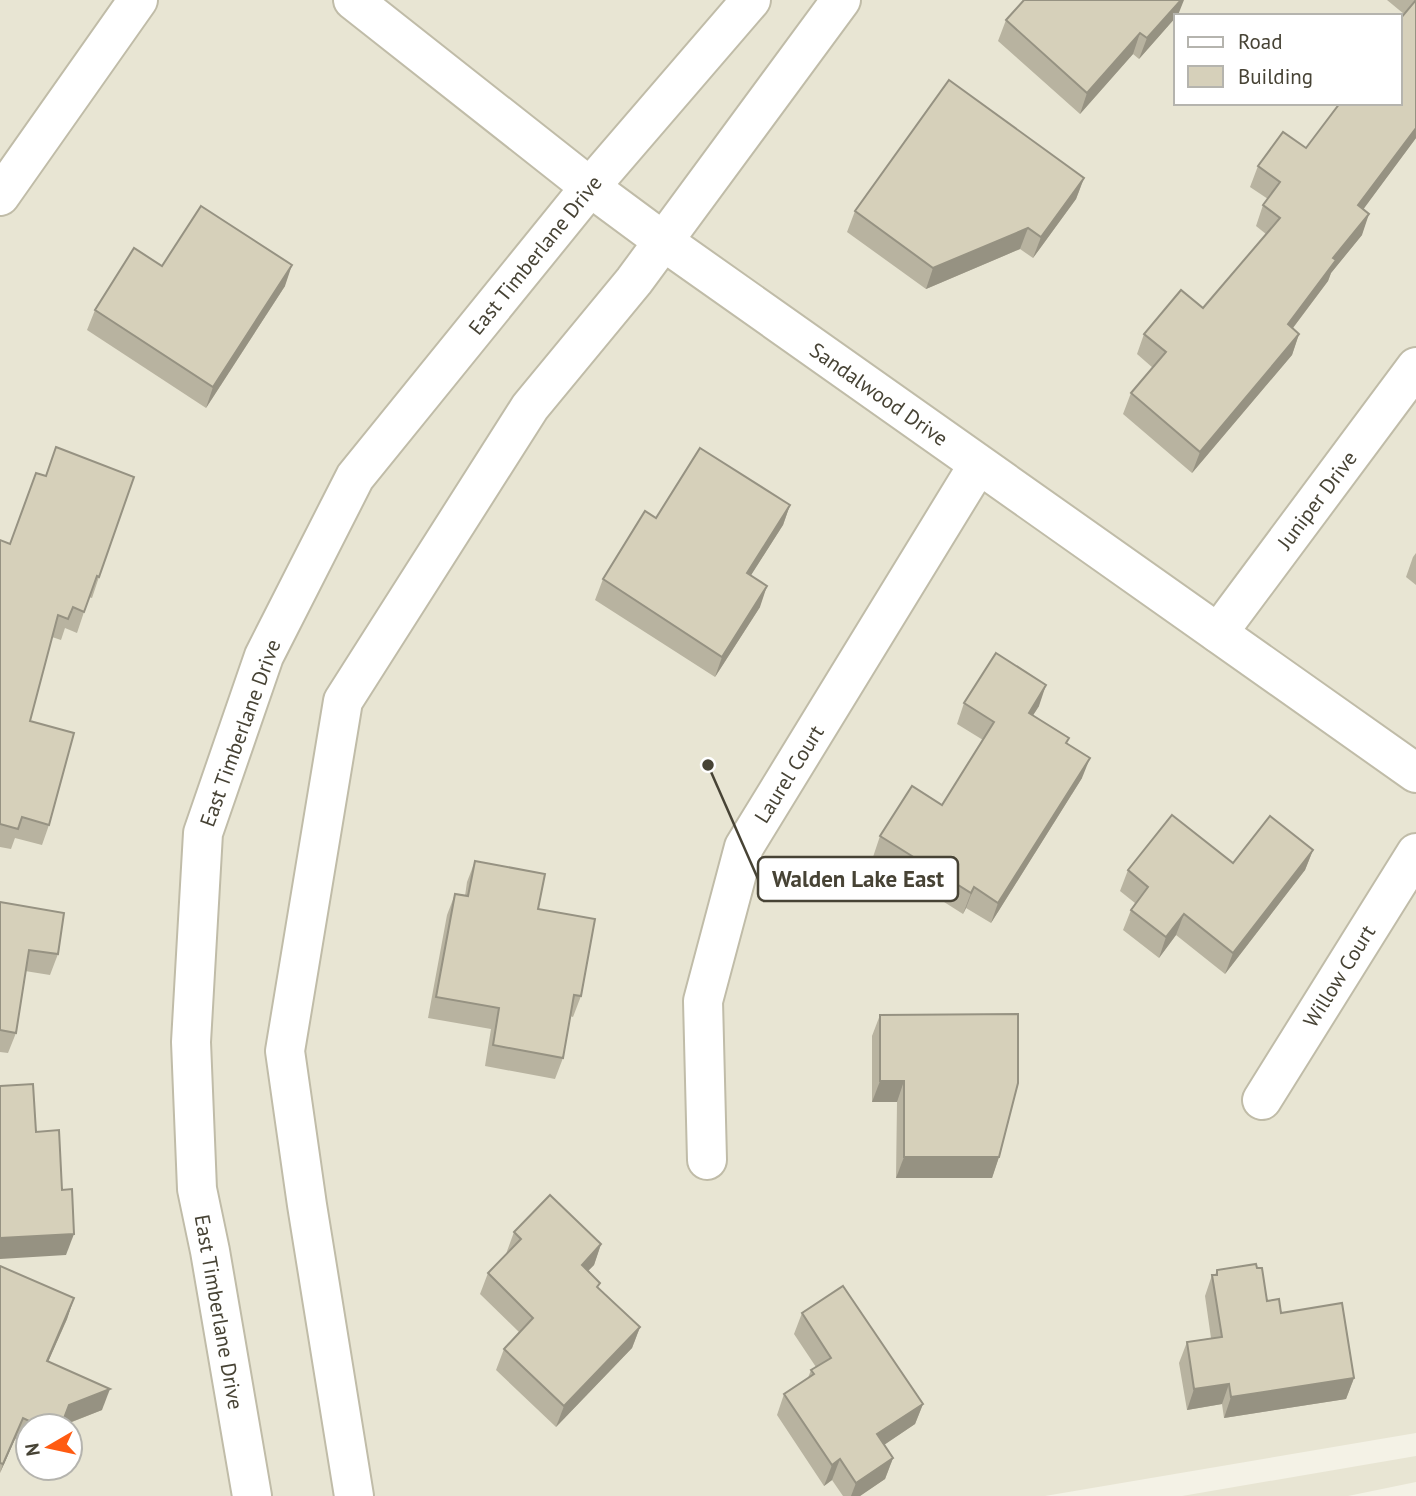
<svg xmlns="http://www.w3.org/2000/svg" width="1416" height="1496" viewBox="0 0 1416 1496" font-family="'PT Sans',sans-serif">
  <style>
    .residential { fill: #e8e5d3; fill-rule: evenodd }
    .lines { fill: none; stroke-linecap: round; stroke-linejoin: round }
    .minor-casing { stroke: #c0bca8; stroke-width: 42 }
    .minor { stroke: #fff; stroke-width: 38 }
    .wall { fill: #b8b3a0 }
    .shaded-wall { fill: #969282 }
    .building { fill: #d6d0ba; stroke: #969282; stroke-width: 2 }
    .labels { text-anchor: middle; dominant-baseline: central; stroke-width: 6; stroke-linejoin: round; paint-order: stroke }
    .street-label { font-size: 21px; fill: #474335; stroke: #fff }
    .leader { fill: none; stroke: #474335; stroke-width: 2.5 }
    .callout-dot { fill: #474335; stroke: #fff; stroke-width: 2.5 }
    .callout { fill: #fff; stroke: #474335; stroke-width: 2.5 }
    .callout-label { font-size: 23px; text-anchor: middle; font-weight: bold; fill: #474335 }
  </style>
  <rect width="100%" height="100%" fill="#f4f2e6"/>
  <g class="residential">
    <path d="M0 0H1416V1433L1045 1496H0ZM1176 16H1400V103H1176ZM28 1426H70V1468H28Z"/>
    <path d="M1416 1456V1482L1348 1496H1182Z"/>
  </g>
  <g class="lines">
    <g class="minor-casing">
      <g id="minor">
        <path d="M353 0 590 187 663 241 1416 773"/>
        <path d="M0 196 138 0"/>
        <path d="M1218 633 1416 367"/>
        <path d="M1262 1100 1416 853"/>
        <path d="M707 1160 703 1001 744 847 978 465"/>
        <path d="M252 1496 210 1251 197 1189 191 1042 203 833 264 656 355 477 590 187 751 0"/>
        <path d="M354 1496 307 1205 285 1051 343 701 530 407 634 281 841 0"/>
      </g>
    </g>
    <use href="#minor" class="minor"/>
  </g>
  <g class="wall">
    <path d="M1387 0H1416V138L1363 209 1362 235 1331 273 1328 281 1293 328 1299 334 1292 355 1192 473 1123 414 1131 393 1153 368 1137 354 1144 334 1203 308 1266 234 1256 226 1263 205 1268 199 1250 187 1258 166 1306 148 1400 103 1404 14Z"/>
    <path d="M1178 15 1176 16V17L1139 59 1133 54 1080 114 998 41 1006 20Z"/>
    <path d="M1084 178 1076 199 1033 258 1020 249 926 289 847 232 855 211Z"/>
    <path d="M162 266 285 286 206 408 87 330 95 310Z"/>
    <path d="M790 505 783 525 751 575 760 607 715 677 595 600 603 579 656 518Z"/>
    <path d="M0 540 99 577 92 598 89 597 77 633 65 628 61 640 52 637 30 721 49 825 42 845 15 838 11 849 0 847Z"/>
    <path d="M1416 553V585L1406 577 1413 557Z"/>
    <path d="M964 703 1039 706 1033 715 1067 743 1082 778 991 923 966 908 963 914 873 857 880 836 942 805 983 740 957 724Z"/>
    <path d="M1313 850 1305 870 1225 974 1176 935 1159 958 1123 930 1131 910 1135 903 1120 891 1128 870 1233 863Z"/>
    <path d="M475 861 538 909 581 996 573 1017 570 1016 563 1058 555 1079 485 1066 491 1029 428 1018 447 915 455 894 465 896 467 882Z"/>
    <path d="M0 902 58 954 50 975 25 971 16 1033 8 1053 0 1052Z"/>
    <path d="M880 1015 999 1157 992 1178H896L897 1102H872V1036Z"/>
    <path d="M514 1232 601 1244 594 1265 588 1271 598 1288 640 1327 632 1348 556 1427 496 1370 504 1349 519 1332 480 1294 488 1273 506 1254Z"/>
    <path d="M0 1266 74 1298 67 1319 48 1362 102 1410 62 1426H28V1445L15 1439 0 1473Z"/>
    <path d="M1257 1268 1267 1301 1354 1378 1346 1399 1224 1418 1222 1404 1187 1410 1179 1363 1187 1342 1211 1338 1205 1296 1212 1275H1215L1217 1270Z"/>
    <path d="M802 1313 923 1404 915 1424 884 1445 893 1458 885 1479 860 1496H843L832 1480 824 1486 777 1415 784 1394 808 1378 811 1370 816 1367 794 1334Z"/>
  </g>
  <g class="shaded-wall">
    <path d="M1181 0H1184L1178 15 1176 16V17L1139 59 1147 38Z"/>
    <path d="M1140 33 1133 54 1080 114 1087 93Z"/>
    <path d="M1416 128V138L1351 226 1358 205Z"/>
    <path d="M1084 178 1076 199 1033 258 1041 237Z"/>
    <path d="M1369 214 1362 235 1331 273 1328 281 1280 345 1288 324 1333 258Z"/>
    <path d="M1028 228 1020 249 926 289 933 268Z"/>
    <path d="M292 265 285 286 206 408 213 387Z"/>
    <path d="M1299 334 1292 355 1192 473 1200 452Z"/>
    <path d="M790 505 783 525 739 594 747 573Z"/>
    <path d="M767 586 760 607 715 677 722 657Z"/>
    <path d="M1046 685 1039 706 1021 734 1029 713Z"/>
    <path d="M1090 758 1082 778 991 923 998 903Z"/>
    <path d="M1313 850 1305 870 1225 974 1233 953Z"/>
    <path d="M974 887 966 908 963 914 971 893Z"/>
    <path d="M1184 914 1176 935 1159 958 1166 937Z"/>
    <path d="M880 1081H904L897 1102H872Z"/>
    <path d="M904 1157H999L992 1178H896Z"/>
    <path d="M74 1234 66 1255 0 1259V1238Z"/>
    <path d="M601 1244 594 1265 574 1285 582 1265Z"/>
    <path d="M74 1298 67 1319 39 1382 47 1361Z"/>
    <path d="M640 1327 632 1348 556 1427 564 1406Z"/>
    <path d="M1354 1378 1346 1399 1224 1418 1231 1397Z"/>
    <path d="M1229 1384 1222 1404 1187 1410 1194 1389Z"/>
    <path d="M110 1389 102 1410 61 1426 69 1405Z"/>
    <path d="M923 1404 915 1424 869 1455 877 1434Z"/>
    <path d="M23 1418 15 1439 0 1473 3 1464Z"/>
    <path d="M893 1458 885 1479 860 1496H851L856 1483Z"/>
    <path d="M840 1459 832 1480 824 1486 832 1465Z"/>
  </g>
  <g class="building">
    <path d="M1024 0H1181L1147 38 1140 33 1087 93 1006 20Z"/>
    <path d="M1416 0V128L1358 205 1369 214 1333 258 1336 260 1288 324 1299 334 1200 452 1131 393 1166 352 1144 334 1181 290 1203 308 1280 218 1263 205 1280 182 1258 166 1283 132 1306 148 1340 103H1400V19Z"/>
    <path d="M949 80 1084 178 1041 237 1028 228 933 268 855 211Z"/>
    <path d="M201 206 292 265 213 387 95 310 134 248 162 266Z"/>
    <path d="M56 447 134 477 99 577 97 576 84 612 73 607 68 619 58 615 30 721 74 733 49 825 22 817 18 829 0 824V540L10 544 36 473 46 476Z"/>
    <path d="M700 448 790 505 747 573 767 586 722 657 603 579 645 511 656 518Z"/>
    <path d="M996 653 1046 685 1029 713 1069 738 1066 743 1090 758 998 903 974 887 971 893 880 836 912 786 942 805 994 722 964 703Z"/>
    <path d="M1172 815 1233 863 1270 816 1313 850 1233 953 1184 914 1166 937 1131 910 1148 887 1128 870Z"/>
    <path d="M475 861 545 874 538 909 595 919 581 996 574 995 563 1058 493 1045 499 1008 436 997 455 894 468 896Z"/>
    <path d="M0 902 64 913 58 954 29 950 16 1033 0 1030Z"/>
    <path d="M1018 1014V1083L999 1157H904V1081H880V1015Z"/>
    <path d="M33 1084 36 1132 59 1130 62 1190 72 1189 74 1234 0 1238V1086Z"/>
    <path d="M550 1195 601 1244 582 1265 600 1283 597 1287 640 1327 564 1406 504 1349 533 1318 488 1273 521 1239 514 1232Z"/>
    <path d="M1256 1264 1257 1268H1262L1267 1301 1279 1299 1281 1313 1342 1303 1354 1378 1231 1397 1229 1384 1194 1389 1187 1342 1222 1337 1212 1275H1217V1270Z"/>
    <path d="M0 1266 74 1298 47 1361 110 1389 69 1405 61 1426H40L23 1418 3 1464 0 1463Z"/>
    <path d="M843 1286 923 1404 877 1434 893 1458 856 1483 840 1459 832 1465 784 1394 814 1374 811 1370 831 1358 802 1313Z"/>
  </g>
  <g class="labels">
    <g class="street-label">
      <text transform="translate(535 255) rotate(-51)">East Timberlane Drive</text>
      <text transform="translate(879 394) rotate(35)">Sandalwood Drive</text>
      <text transform="translate(1317 500) rotate(-53)">Juniper Drive</text>
      <text transform="translate(240 733) rotate(-70)">East Timberlane Drive</text>
      <text transform="translate(789 774) rotate(-58)">Laurel Court</text>
      <text transform="translate(1339 976) rotate(-58)">Willow Court</text>
      <text transform="translate(219 1312) rotate(80)">East Timberlane Drive</text>
    </g>
  </g>
  <path class="leader" d="M708 765L758 879"/>
  <circle class="callout-dot" cx="708" cy="765" r="7"/>
  <rect class="callout" x="758" y="857" width="200" height="44" rx="7"/>
  <g class="callout-label">
    <text x="858" y="887">Walden Lake East</text>
  </g>
  <rect x="1174" y="14" width="228" height="91" fill="#ffffff" stroke="#b5b4ae" stroke-width="2"/>
  <rect x="1188" y="37" width="35" height="10" fill="#ffffff" stroke="#b5b4ae" stroke-width="2"/>
  <text x="1238" y="49" font-size="21" fill="#474335">Road</text>
  <rect x="1188" y="66" width="35" height="21" fill="#d6d0ba" stroke="#b5b4ae" stroke-width="2"/>
  <text x="1238" y="84" font-size="21" fill="#474335">Building</text>
  <g transform="translate(49 1447) rotate(261)"><circle r="33" fill="#ffffff" stroke="#b5b4ae" stroke-width="2"/>
  <path d="M0-5L12 26L0 18L-12 26Z" fill="#ff5b12"/>
  <text y="-10" font-size="19" font-weight="bold" text-anchor="middle" fill="#474335">N</text>
  </g>
</svg>
